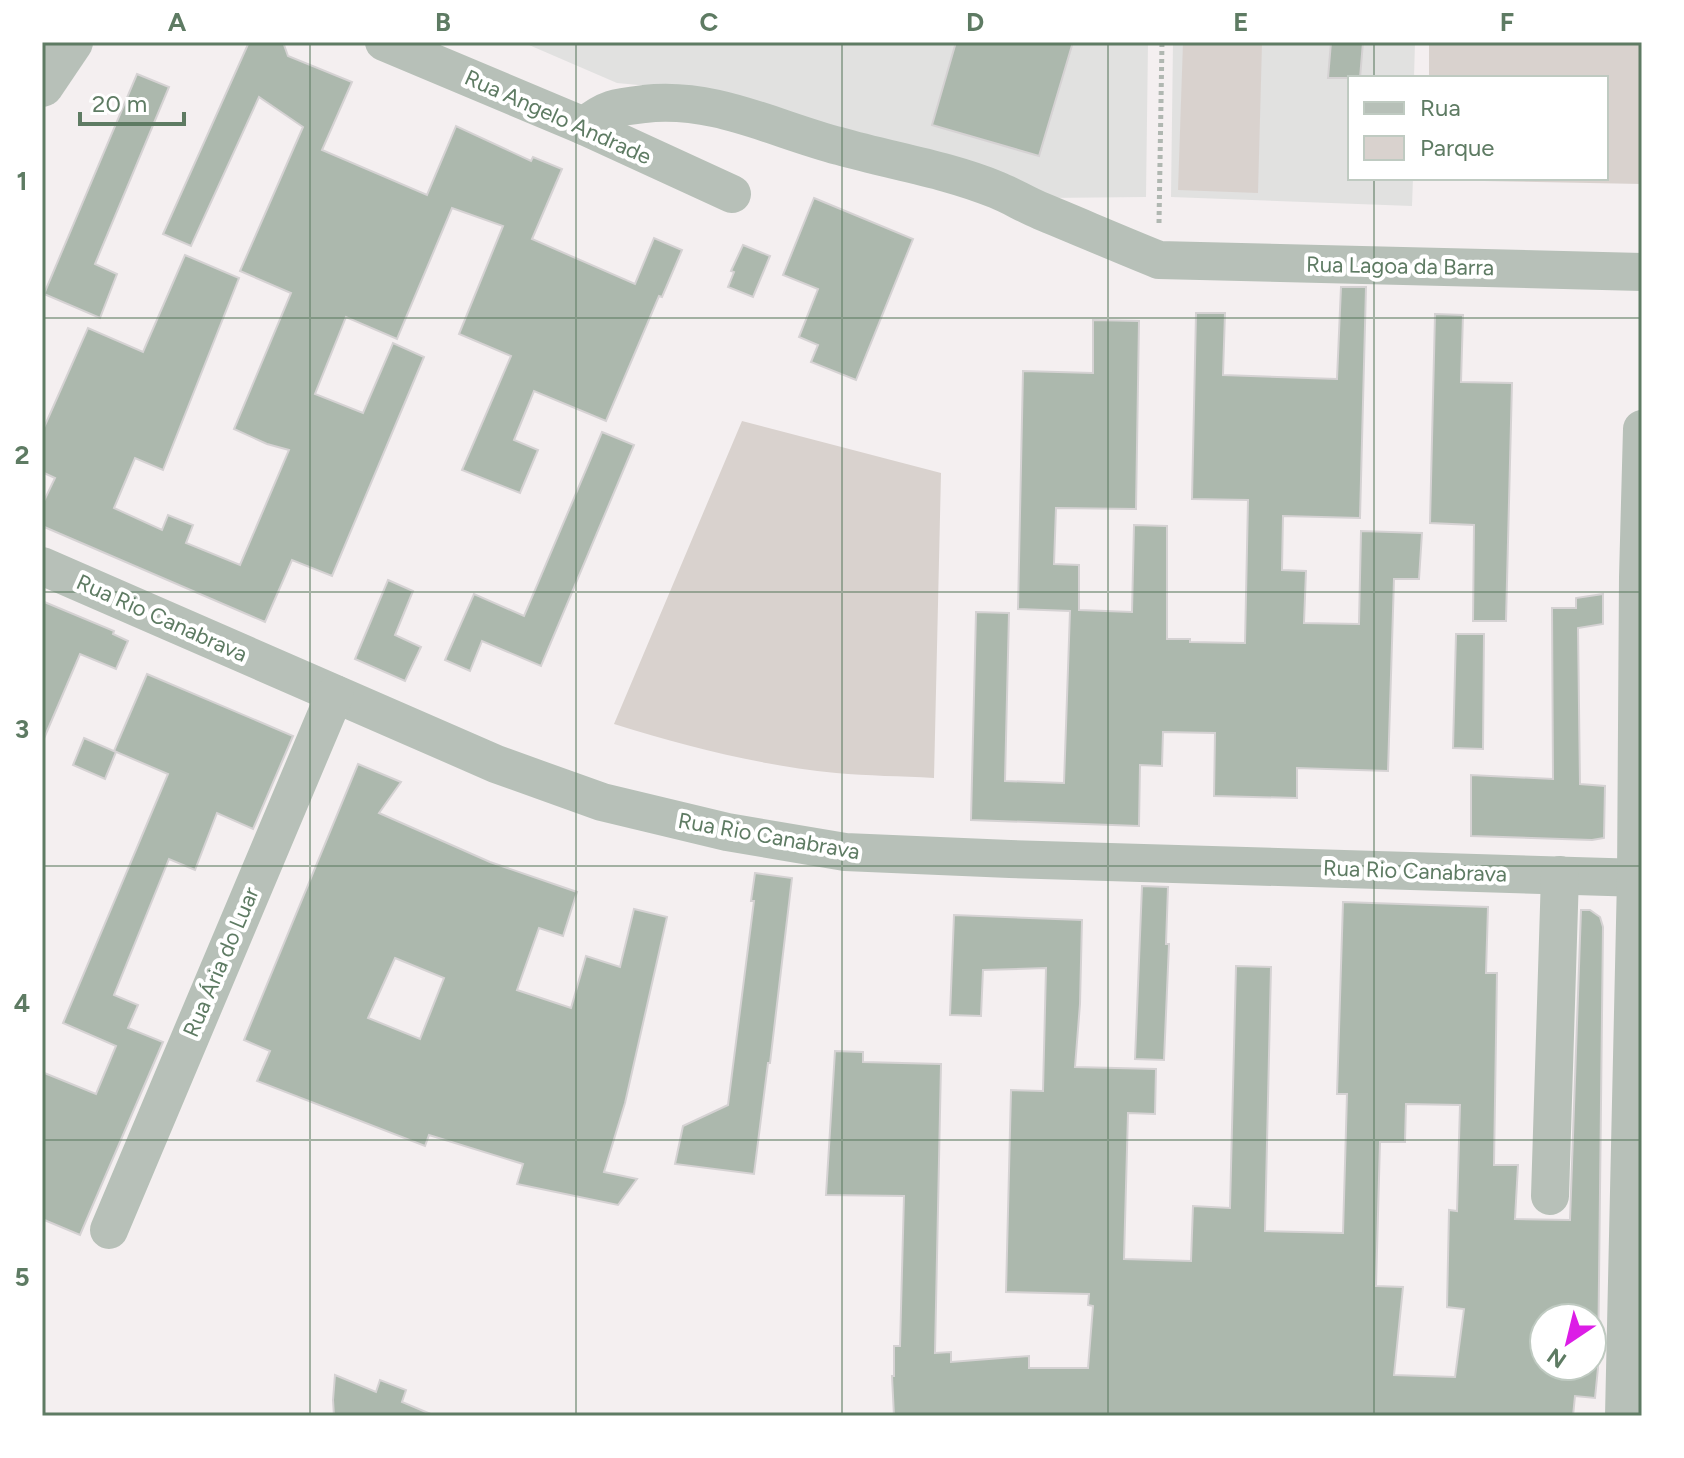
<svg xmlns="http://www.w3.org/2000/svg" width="1684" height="1458" viewBox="0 0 1684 1458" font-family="Figtree,sans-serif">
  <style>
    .built { fill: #e1e1e0 }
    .green { fill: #d9d2ce }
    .building { fill: #acb8ad; stroke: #d5d2d3; stroke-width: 2; fill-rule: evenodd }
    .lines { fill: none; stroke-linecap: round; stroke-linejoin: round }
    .path { stroke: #b0b7b1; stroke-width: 5; stroke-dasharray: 4 4; stroke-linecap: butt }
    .minor { stroke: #b7c0b8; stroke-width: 38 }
    .tertiary { stroke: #b7c0b8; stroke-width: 44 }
    .grid { fill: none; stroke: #5e7b63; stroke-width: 2; stroke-opacity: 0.55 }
    .labels { text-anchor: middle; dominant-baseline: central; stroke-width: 8; stroke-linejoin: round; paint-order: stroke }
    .street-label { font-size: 22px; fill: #5e7b63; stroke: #fff }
    .neatline { fill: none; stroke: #5e7b63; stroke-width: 3 }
    .grid-label { font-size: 26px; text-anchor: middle; font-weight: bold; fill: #5e7b63 }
  </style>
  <rect width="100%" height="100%" fill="#f4eff0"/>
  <g class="built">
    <path d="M531 42H1148L1146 197 1045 198 691 90 617 83 529 45Z"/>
    <path d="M1173 42H1415L1414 78H1350V178H1413L1412 206 1171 197Z"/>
  </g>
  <g class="green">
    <path d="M1183 42 1262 44 1258 193 1178 190Z"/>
    <path d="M1429 42H1642V184L1427 180V178H1606V78H1429Z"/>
    <path d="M742 421 941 473 934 778C901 776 868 776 836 773 759 765 687 747 614 724Z"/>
  </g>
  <g class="building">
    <path d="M249 42H283L288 56 352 82 322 150 427 195 456 126 531 161 533 157 562 169 532 239 635 284 654 238 682 250 662 297 659 296 606 421 534 391 514 440 538 450 520 493 462 470 511 356 459 334 503 226 452 208 397 339 346 317 315 394 363 413 393 343 424 357 332 576 292 560 265 622 42 526V505L55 478 42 472V432L88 328 143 352 185 255 239 278 163 470 135 458 114 508 162 530 168 515 193 525 186 543 240 565 289 450 267 444 234 429 291 293 240 271 303 127 259 97 191 246 163 234Z"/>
    <path d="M956 42H1073L1039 156 932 125Z"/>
    <path d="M1331 42H1363L1360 78H1328Z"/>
    <path d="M137 74 169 87 95 264 117 274 100 318 44 294Z"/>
    <path d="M814 198 913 239 856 380 811 362 818 345 799 337 818 289 783 275Z"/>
    <path d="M743 245 770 256 753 297 728 287 734 272 731 271Z"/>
    <path d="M1341 287H1366L1360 518 1283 516 1282 570 1306 571 1304 623 1359 624 1361 531 1422 533 1419 579H1394L1388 771 1297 768V798L1214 796 1215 733 1163 732 1162 766 1140 765 1139 826 971 820 976 612 1009 613 1005 781 1064 783 1070 611 1018 609 1023 371 1093 373V320L1139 321 1136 509 1056 508 1054 564 1079 565V610L1132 612 1134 525 1167 526V639H1190V642L1245 643 1248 500 1192 499 1196 313H1225L1223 375 1337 379Z"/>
    <path d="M1435 314 1463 315 1461 382 1512 383 1506 621H1473L1474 525 1430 523Z"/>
    <path d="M602 432 634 445 541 666 482 641 470 671 445 660 474 594 524 616Z"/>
    <path d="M388 580 413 591 395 635 421 647 405 681 355 659Z"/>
    <path d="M1603 594V624L1578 628 1580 784 1605 786 1604 838 1592 840 1471 836V775L1553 779 1552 608H1576V598Z"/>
    <path d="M42 601 114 631 113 634 128 641 116 669 80 654 42 743Z"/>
    <path d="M1456 634H1484L1483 749 1453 748Z"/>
    <path d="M147 674 293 736 253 829 217 813 195 870 169 859 114 995 138 1005 128 1028 163 1042 80 1235 42 1219V1072L96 1094 116 1046 63 1023 168 774 114 751Z"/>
    <path d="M84 738 116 752 105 779 73 765Z"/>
    <path d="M358 764 401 782 379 813 490 862 577 892 563 936 539 928 517 990 571 1008 586 956 620 967 634 909 667 917 625 1103 604 1172 637 1179 618 1205 517 1184 523 1164 429 1135 425 1146 257 1081 270 1051 244 1040ZM395 958 444 978 420 1039 368 1018Z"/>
    <path d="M755 873 792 878 770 1063H768L754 1174 675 1164 683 1126 728 1105 754 901H751Z"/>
    <path d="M1142 886 1168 887 1166 944H1169L1164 1060 1135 1059Z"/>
    <path d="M1343 902 1488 907 1486 973H1497L1494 1165H1518L1515 1219 1570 1220 1581 910H1590L1600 917 1603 927 1598 1368 1595 1398 1575 1396 1573 1416H894L892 1376H894V1346H900L904 1196 826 1195 835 1051 863 1052V1062L941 1064 935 1353 951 1352V1362L1029 1356V1368H1088L1093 1306 1088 1305 1089 1294 1006 1292 1011 1090 1043 1091 1046 968 983 970 981 1016 950 1015 954 915 1082 920 1080 1004 1075 1067 1156 1069 1155 1114 1128 1113 1124 1259 1191 1261 1193 1206 1230 1208 1236 966 1271 967 1265 1231 1343 1233 1347 1094H1337ZM1406 1104 1460 1105 1457 1211 1449 1210 1447 1307 1464 1309 1455 1377 1394 1375 1403 1287 1376 1286 1380 1142H1405ZM1544 1318H1592V1366H1544Z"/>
    <path d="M335 1375 376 1392 380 1380 406 1390 402 1402 433 1415V1416H334L333 1400Z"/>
  </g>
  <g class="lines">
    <path class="path" d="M1159 223 1162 42"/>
    <g class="minor">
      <path d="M384 42 584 126 732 194"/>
      <path d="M584 126C606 108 616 107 644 104 714 96 774 129 839 146 891 161 946 169 997 190 1012 196 1026 205 1041 211 1080 227 1119 244 1159 260L1642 272"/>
      <path d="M42 566 496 764 602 802 727 832 845 852 1010 859 1642 878"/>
      <path d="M1550 1196 1560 875"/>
      <path d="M109 1230 335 694"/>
      <path d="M1624 1416 1636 878 1638 577 1642 429"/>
    </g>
    <path class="tertiary" d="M42 85 71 42"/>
  </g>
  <path class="grid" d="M310 42V1416M576 42V1416M842 42V1416M1108 42V1416M1374 42V78M1374 178V1416M42 318H1642M42 592H1642M42 866H1642M42 1140H1642"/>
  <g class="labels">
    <g class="street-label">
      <text transform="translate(558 117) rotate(24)">Rua Angelo Andrade</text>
      <text transform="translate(1400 266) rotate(1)">Rua Lagoa da Barra</text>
      <text transform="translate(162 618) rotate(24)">Rua Rio Canabrava</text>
      <text transform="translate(769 836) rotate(10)">Rua Rio Canabrava</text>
      <text transform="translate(1415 871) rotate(2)">Rua Rio Canabrava</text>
      <text transform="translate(221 962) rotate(-67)">Rua Ária do Luar</text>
    </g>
  </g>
  <rect width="1684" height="1458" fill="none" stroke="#ffffff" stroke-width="88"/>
  <rect x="1348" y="76" width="260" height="104" fill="#ffffff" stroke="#bfcac1" stroke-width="2"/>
  <rect x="1364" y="102" width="40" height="12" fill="#b7c0b8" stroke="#bfcac1" stroke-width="2"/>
  <text x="1420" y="116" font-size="24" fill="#5e7b63">Rua</text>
  <rect x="1364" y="136" width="40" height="24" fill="#d9d2ce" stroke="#bfcac1" stroke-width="2"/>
  <text x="1420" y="156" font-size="24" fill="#5e7b63">Parque</text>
  <g transform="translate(1568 1342) rotate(215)"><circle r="38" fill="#ffffff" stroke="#bfcac1" stroke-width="2"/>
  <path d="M0-6L14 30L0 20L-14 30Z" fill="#dc1de6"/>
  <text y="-12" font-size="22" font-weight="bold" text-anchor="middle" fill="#5e7b63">N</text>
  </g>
  <path d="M80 112v12h104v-12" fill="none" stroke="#5e7b63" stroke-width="4"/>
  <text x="92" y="112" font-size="24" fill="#5e7b63" stroke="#ffffff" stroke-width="6" paint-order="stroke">20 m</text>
  <rect x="44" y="44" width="1596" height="1370" class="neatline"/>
  <g class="grid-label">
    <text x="177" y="31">A</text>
    <text x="443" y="31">B</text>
    <text x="709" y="31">C</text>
    <text x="975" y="31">D</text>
    <text x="1241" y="31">E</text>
    <text x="1507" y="31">F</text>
    <text x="22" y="190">1</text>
    <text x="22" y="464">2</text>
    <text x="22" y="738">3</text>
    <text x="22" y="1012">4</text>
    <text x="22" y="1286">5</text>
  </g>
</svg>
